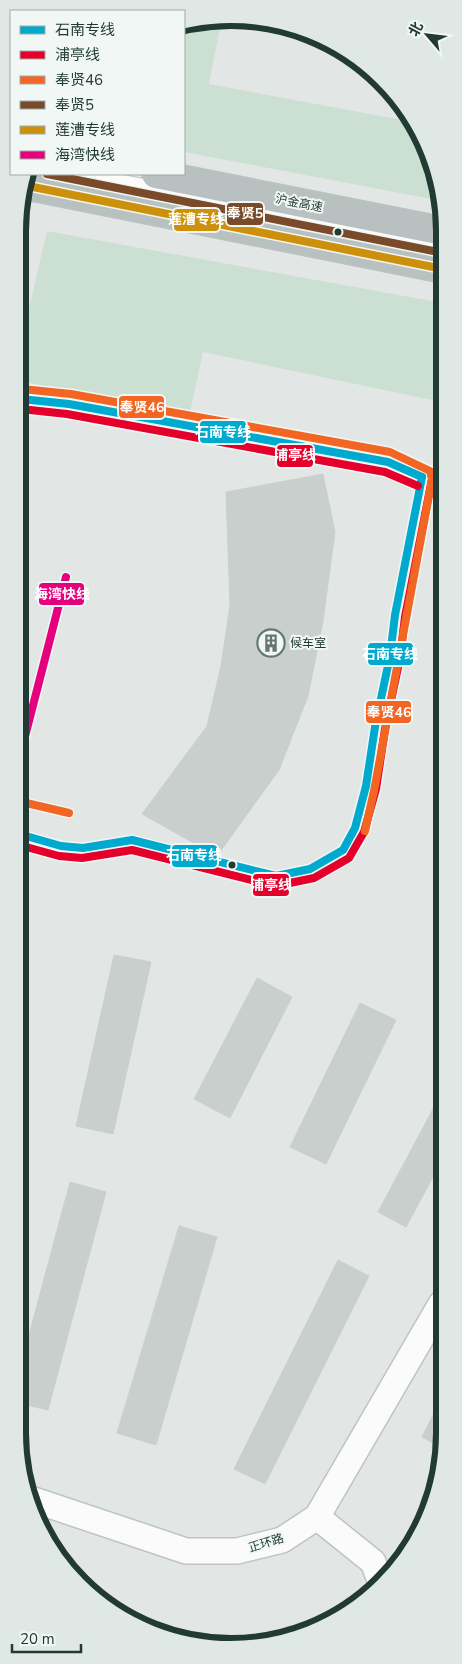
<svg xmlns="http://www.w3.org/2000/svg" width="462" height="1664" viewBox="0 0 462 1664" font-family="'Nunito Sans','Noto Sans SC',sans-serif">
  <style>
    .green { fill: #cbe0d3 }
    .building { fill: #c9cfcd; stroke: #cbd0ce }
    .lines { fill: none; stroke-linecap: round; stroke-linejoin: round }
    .street-casing { stroke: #bfc4c2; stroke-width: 28 }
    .secondary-casing { stroke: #bec5c3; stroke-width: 30 }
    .highway-casing { stroke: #bcc4c1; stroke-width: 30 }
    .street { stroke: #fbfbfb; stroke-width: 25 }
    .secondary { stroke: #fbfbfb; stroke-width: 28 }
    .highway { stroke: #b9c1c0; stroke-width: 28 }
    .bus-1-casing { stroke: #f0f7f4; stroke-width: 11 }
    .bus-2-casing { stroke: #f0f7f4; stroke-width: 11 }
    .bus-3-casing { stroke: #f0f7f4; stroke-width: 11 }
    .bus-4-casing { stroke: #f0f7f4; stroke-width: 11 }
    .bus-5-casing { stroke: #f0f7f4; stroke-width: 11 }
    .bus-6-casing { stroke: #f0f7f4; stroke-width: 11 }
    .bus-1 { stroke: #00a9ce; stroke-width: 8 }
    .bus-2 { stroke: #e4002b; stroke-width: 8 }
    .bus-3 { stroke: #f26522; stroke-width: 8 }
    .bus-4 { stroke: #7a4b2a; stroke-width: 8 }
    .bus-5 { stroke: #cc900a; stroke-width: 8 }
    .bus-6 { stroke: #e5007d; stroke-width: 8 }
    .bus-dot { fill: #213a34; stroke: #f0f7f4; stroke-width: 2 }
    .labels { text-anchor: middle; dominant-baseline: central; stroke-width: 4; stroke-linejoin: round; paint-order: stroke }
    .street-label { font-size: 12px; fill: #213a34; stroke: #f0f7f4 }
    .poi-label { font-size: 12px; fill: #213a34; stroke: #f0f7f4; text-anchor: start }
    .rim { fill: none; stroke: #213a34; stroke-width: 6 }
    .line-badge { stroke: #f0f7f4; stroke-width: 2 }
    .badge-label { font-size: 14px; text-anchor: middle; font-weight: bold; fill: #fff }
  </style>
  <rect width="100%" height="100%" fill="#e2e7e5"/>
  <g class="green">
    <path d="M189 22H221L209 84 413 122 423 137 442 201 184 152V24Z"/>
    <path d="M47 231 443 303 442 402 203 352 189 417 21 381V343Z"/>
  </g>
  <g class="building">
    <path d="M323 474 335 532 323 621 308 696 279 770 217 856 142 814 207 726 221 666 230 605 226 492Z"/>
    <path d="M114 955 151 962 113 1134 76 1126Z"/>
    <path d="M257 978 292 997 230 1118 194 1099Z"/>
    <path d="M360 1003 396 1020 326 1164 290 1147Z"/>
    <path d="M441 1094V1162L406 1227 378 1212Z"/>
    <path d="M70 1182 106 1192 48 1410 18 1403V1376Z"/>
    <path d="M179 1226 217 1237 156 1445 117 1433Z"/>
    <path d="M338 1260 369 1276 265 1484 234 1469Z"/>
    <path d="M441 1399 440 1447 422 1437Z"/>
  </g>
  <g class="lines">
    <g class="street-casing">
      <g id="street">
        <path d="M31 1499 186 1551H237L282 1540 317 1517 441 1304"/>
        <path d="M317 1517 373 1562 380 1580"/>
      </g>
    </g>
    <g class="secondary-casing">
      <path id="secondary" d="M47 174 443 253"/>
    </g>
    <g class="highway-casing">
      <g id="highway">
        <path d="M156 174 443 231"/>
        <path d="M23 185 443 269"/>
      </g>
    </g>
    <use href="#street" class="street"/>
    <use href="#secondary" class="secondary"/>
    <use href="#highway" class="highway"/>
    <g class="bus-1-casing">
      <g id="bus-1">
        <path d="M21 399 69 404 388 462 422 477"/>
        <path d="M19 834 61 846 83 848 132 840 276 876 310 869 343 850 355 828 366 786 375 727 390 656 395 615 422 477"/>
      </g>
    </g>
    <g class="bus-2-casing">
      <g id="bus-2">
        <path d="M21 409 67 414 385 472 418 486"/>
        <path d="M19 845 59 856 82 858 132 850 275 886 314 878 349 858 364 832 376 789 385 729 400 658 405 617 432 479"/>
      </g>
    </g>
    <g class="bus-3-casing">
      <g id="bus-3">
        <path d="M22 389 71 394 390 452 430 471 432 479 374 791 365 831"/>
        <path d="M22 802 69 813"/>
      </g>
    </g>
    <g class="bus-4-casing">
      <path id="bus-4" d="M47 174 443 253"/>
    </g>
    <g class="bus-5-casing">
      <path id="bus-5" d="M23 185 443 269"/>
    </g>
    <g class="bus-6-casing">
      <path id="bus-6" d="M20 756 66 577"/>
    </g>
    <use href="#bus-1" class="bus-1"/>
    <use href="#bus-2" class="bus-2"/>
    <use href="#bus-3" class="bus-3"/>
    <use href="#bus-4" class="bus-4"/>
    <use href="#bus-5" class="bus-5"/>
    <use href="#bus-6" class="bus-6"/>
  </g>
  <defs>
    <g id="building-ring" transform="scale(1.4375)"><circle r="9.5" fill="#f0f7f4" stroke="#657772" stroke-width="1.5"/><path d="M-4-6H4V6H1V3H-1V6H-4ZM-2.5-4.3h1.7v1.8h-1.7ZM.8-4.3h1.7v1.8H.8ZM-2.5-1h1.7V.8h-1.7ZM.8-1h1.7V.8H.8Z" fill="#657772"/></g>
  </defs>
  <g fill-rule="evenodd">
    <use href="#building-ring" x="271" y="643"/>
  </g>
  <g class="bus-dot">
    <circle cx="338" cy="232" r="4.5"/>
    <circle cx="232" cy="865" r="4.5"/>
  </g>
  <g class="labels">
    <g class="street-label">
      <text transform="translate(299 203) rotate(11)">沪金高速</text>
      <text transform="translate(266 1543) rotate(-17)">正环路</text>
    </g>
    <g class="poi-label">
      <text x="290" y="643">候车室</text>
    </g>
  </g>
  <path d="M0 0H462V1664H0ZM231 26H231A205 205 0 0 1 436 231V1433A205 205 0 0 1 231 1638H231A205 205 0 0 1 26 1433V231A205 205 0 0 1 231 26Z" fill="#dfe8e5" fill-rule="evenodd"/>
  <path class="rim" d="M231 26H231A205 205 0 0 1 436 231V1433A205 205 0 0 1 231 1638H231A205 205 0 0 1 26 1433V231A205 205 0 0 1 231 26Z"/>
  <g class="line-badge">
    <rect x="226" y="202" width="38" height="24" rx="5" fill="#7a4b2a"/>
    <rect x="173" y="208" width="47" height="24" rx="5" fill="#cc900a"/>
    <rect x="118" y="395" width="47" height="24" rx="5" fill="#f26522"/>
    <rect x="199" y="420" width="48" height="24" rx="5" fill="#00a9ce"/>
    <rect x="276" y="444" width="38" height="24" rx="5" fill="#e4002b"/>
    <rect x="38" y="582" width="47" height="24" rx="5" fill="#e5007d"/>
    <rect x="367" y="642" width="47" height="24" rx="5" fill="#00a9ce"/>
    <rect x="365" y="700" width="47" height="24" rx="5" fill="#f26522"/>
    <rect x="171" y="844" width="47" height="24" rx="5" fill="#00a9ce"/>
    <rect x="252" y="873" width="38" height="24" rx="5" fill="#e4002b"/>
  </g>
  <g class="badge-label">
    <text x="245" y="218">奉贤5</text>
    <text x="196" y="224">莲漕专线</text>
    <text x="142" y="412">奉贤46</text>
    <text x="223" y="437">石南专线</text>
    <text x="295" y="460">浦亭线</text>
    <text x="62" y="599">海湾快线</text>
    <text x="390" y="659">石南专线</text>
    <text x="389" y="717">奉贤46</text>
    <text x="194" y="860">石南专线</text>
    <text x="271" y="890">浦亭线</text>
  </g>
  <rect x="10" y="10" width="175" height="165" fill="#f0f7f4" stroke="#9daba7"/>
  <rect x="20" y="26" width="25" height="8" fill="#00a9ce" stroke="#9daba7"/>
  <text x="55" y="35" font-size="15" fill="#213a34">石南专线</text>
  <rect x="20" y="51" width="25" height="8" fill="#e4002b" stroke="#9daba7"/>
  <text x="55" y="60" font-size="15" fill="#213a34">浦亭线</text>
  <rect x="20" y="76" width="25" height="8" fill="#f26522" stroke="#9daba7"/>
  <text x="55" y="85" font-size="15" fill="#213a34">奉贤46</text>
  <rect x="20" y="101" width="25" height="8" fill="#7a4b2a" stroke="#9daba7"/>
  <text x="55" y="110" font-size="15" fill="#213a34">奉贤5</text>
  <rect x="20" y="126" width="25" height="8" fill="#cc900a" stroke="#9daba7"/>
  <text x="55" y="135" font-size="15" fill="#213a34">莲漕专线</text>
  <rect x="20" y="151" width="25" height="8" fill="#e5007d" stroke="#9daba7"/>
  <text x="55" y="160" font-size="15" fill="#213a34">海湾快线</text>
  <g transform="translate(427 35) rotate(298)" stroke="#f0f7f4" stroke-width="4" paint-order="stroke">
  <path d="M0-4L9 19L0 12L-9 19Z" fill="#213a34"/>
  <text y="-8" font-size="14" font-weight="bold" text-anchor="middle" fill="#213a34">北</text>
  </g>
  <path d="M12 1644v8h69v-8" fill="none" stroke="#213a34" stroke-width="2.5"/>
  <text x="20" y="1644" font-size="15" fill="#213a34" stroke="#f0f7f4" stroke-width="4" paint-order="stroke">20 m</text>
</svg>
